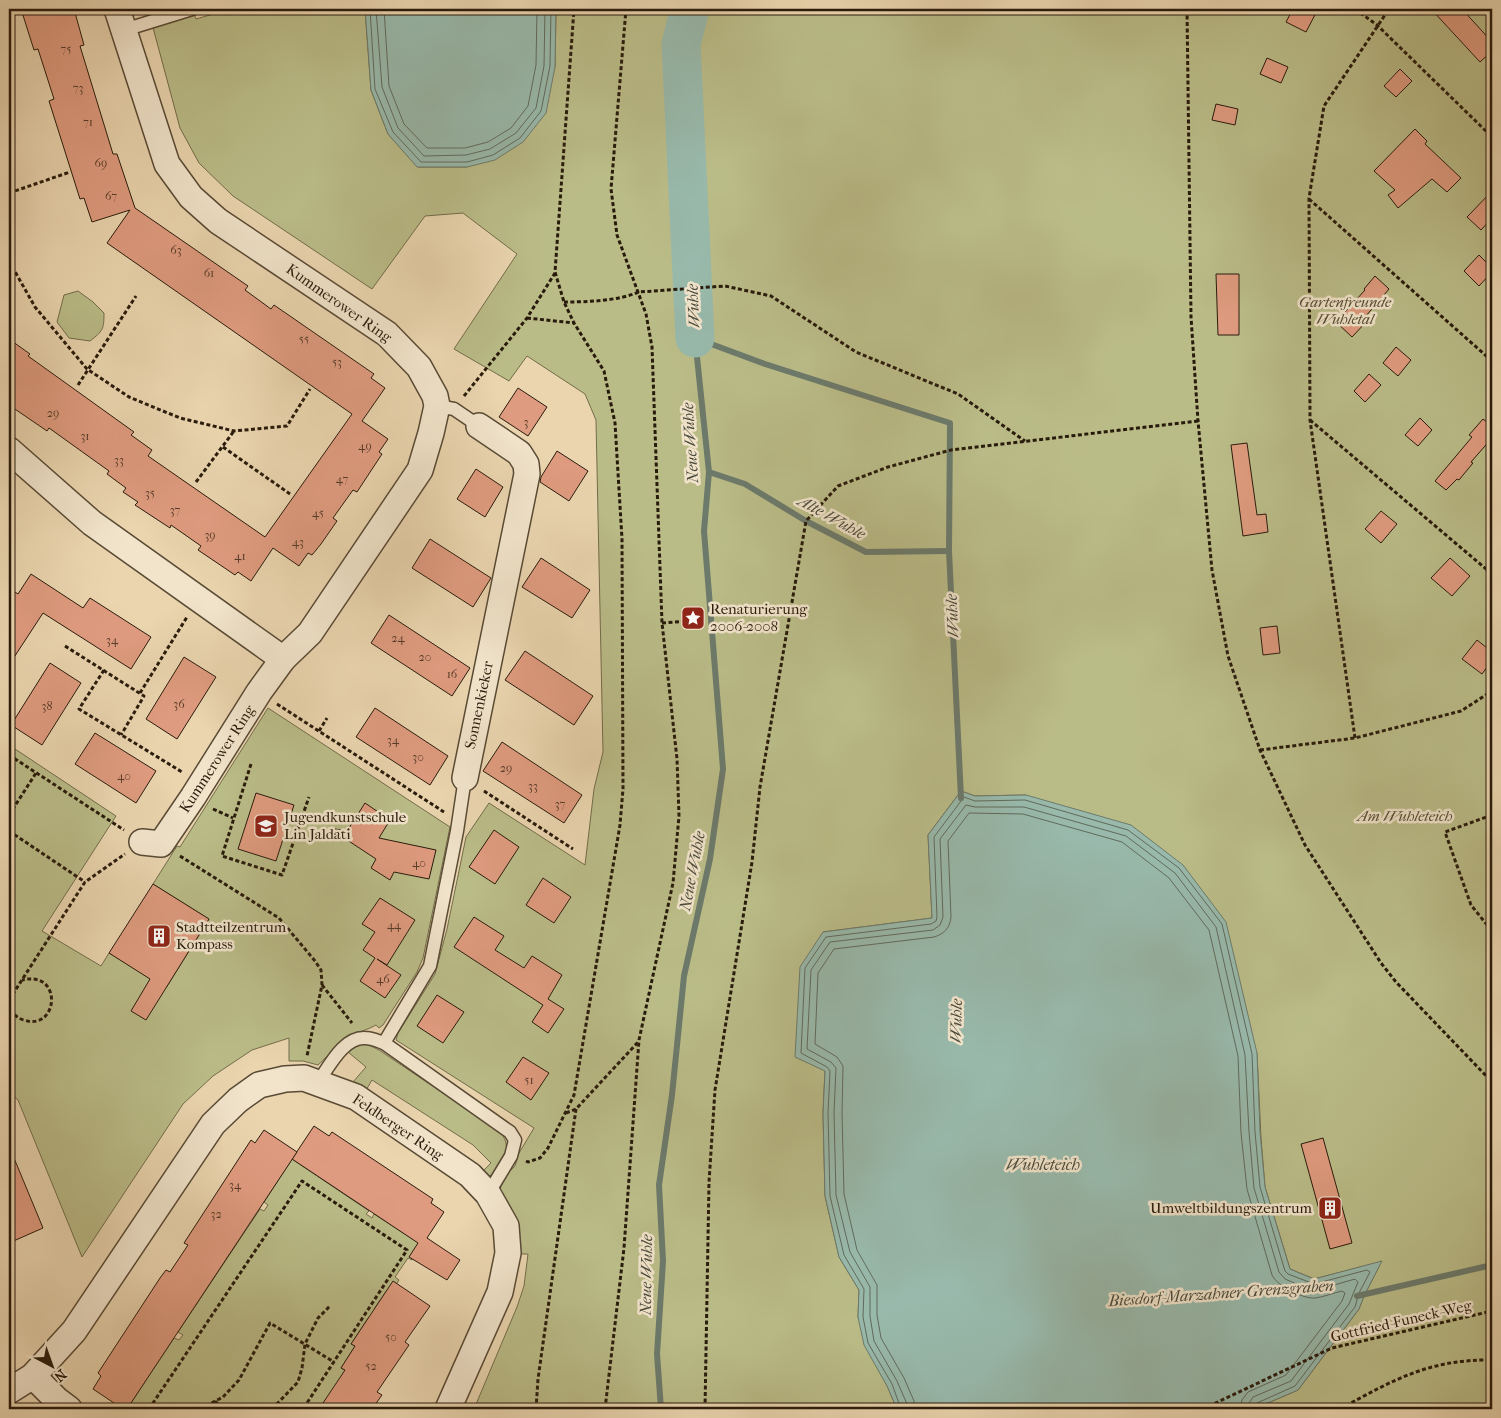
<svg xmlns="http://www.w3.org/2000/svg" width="1501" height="1418" viewBox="0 0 1501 1418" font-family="'IM FELL French Canon',serif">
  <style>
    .green { fill: #babc88; stroke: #726c4a }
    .water { fill: #98b9ab; stroke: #6c7a6b }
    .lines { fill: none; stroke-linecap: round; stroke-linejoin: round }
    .shore { stroke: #606a5c; stroke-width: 1 }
    .stream { stroke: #6c7a6b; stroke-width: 6 }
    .river { stroke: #98b9ab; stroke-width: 39 }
    .building { fill: #df9b7f; stroke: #291b0c }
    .lane-casing { stroke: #594a35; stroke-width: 15 }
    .street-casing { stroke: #594a35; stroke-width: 28 }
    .path { stroke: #291b0c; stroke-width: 3; stroke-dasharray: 4 2.5; stroke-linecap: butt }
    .lane { stroke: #f1e4cb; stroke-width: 12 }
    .street { stroke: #f1e4cb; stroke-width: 25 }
    .labels { text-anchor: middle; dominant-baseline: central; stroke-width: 5; stroke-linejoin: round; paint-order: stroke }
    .number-label { font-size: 12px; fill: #563b29 }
    .park-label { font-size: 15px; font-style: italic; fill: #544b31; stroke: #f1e4cb }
    .street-label { font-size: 15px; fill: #291b0c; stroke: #f1e4cb }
    .poi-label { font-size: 15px; fill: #291b0c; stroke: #f1e4cb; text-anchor: start }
    .water-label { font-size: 16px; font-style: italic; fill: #4a4a3c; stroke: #f1e4cb }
  </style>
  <rect width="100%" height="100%" fill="#ead5af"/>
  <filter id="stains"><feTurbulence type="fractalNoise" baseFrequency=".004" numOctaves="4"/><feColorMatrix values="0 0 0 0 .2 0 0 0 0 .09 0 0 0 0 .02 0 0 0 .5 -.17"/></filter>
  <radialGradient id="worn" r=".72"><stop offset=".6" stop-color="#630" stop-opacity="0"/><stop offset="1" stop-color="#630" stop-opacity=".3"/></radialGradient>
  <g class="green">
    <path d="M148 9H192L196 19 231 9H365L371 90 388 134 418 167H467L555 67 556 9H1492V1409H1254L1298 1390 1359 1309 1364 1296 1381 1262 1314 1279 1290 1269 1265 1187 1261 1138 1257 1053 1026 795 975 796 961 791 928 835 932 918 823 932 825 1071 823 1113 825 1196 839 1257 859 1290 858 1317 897 1409H474L517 1307 524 1286 528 1254H515L499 1191 506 1175 515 1166 519 1153 534 1128 396 1040 398 1033 435 974 447 929 466 837 489 803 585 865 594 789 603 752 596 420 585 394 527 356 509 381 454 349 517 254 463 213 425 216 372 289 233 196 199 163 180 128Z"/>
    <path d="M78 291 93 302 104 313C104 329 103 331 90 341L69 338 57 322 64 295Z"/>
    <path d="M268 708 450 827 423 958 417 972 383 1025 379 1028 376 1025C368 1030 359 1031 351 1036 338 1044 329 1055 318 1065L303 1061H289V1038L252 1050 213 1076 183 1104 82 1257 18 1100 9 1092V745L116 816 42 931 101 966 109 953 166 988 209 919 153 884 177 846 180 847Z"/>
    <path d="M365 1043 379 1050 498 1130C510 1142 508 1152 499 1166 496 1171 493 1174 488 1177L482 1172 491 1163 473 1145 372 1080 365 1092 353 1082 366 1067 348 1052 359 1044Z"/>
    <path d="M292 1159 369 1211 366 1214 372 1218 374 1214 422 1245 412 1260 408 1258 395 1277 399 1280 391 1292 387 1290 374 1309 378 1312 368 1318 351 1344 355 1346 341 1368 349 1373 330 1394 319 1409H127L174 1338 179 1340 183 1335 178 1332 260 1209 264 1211 268 1205 264 1202Z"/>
  </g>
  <g class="water">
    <path d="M365 9H556L555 67 546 113 523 142 495 160 467 167H417L388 134 371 90Z"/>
    <path d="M961 791 975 796 1026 795 1131 825 1183 865 1226 922 1257 1053 1260 1132 1265 1187 1290 1269 1314 1279 1382 1261 1364 1296 1359 1309 1298 1390 1254 1409H897L887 1386 864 1345 858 1317 859 1290 839 1257 825 1196 823 1113 825 1071 795 1057 800 967 823 932 932 918 928 835Z"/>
  </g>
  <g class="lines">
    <g class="shore">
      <path d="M370 9 375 89 393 132 421 162H467L493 155 520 138 541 111 550 66 551 9"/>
      <path d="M376 9 382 87 398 128 424 156 466 155 490 149 516 133 536 108 544 66 545 9"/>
      <path d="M384 9 389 86 404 124 427 148H465L488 142 511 128 528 106 536 65 537 9"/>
      <path d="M901 1409 892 1384 868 1343 863 1317 864 1289 844 1255 830 1196 828 1113 830 1071 827 1067 801 1053 805 968 826 937 931 924 936 921 937 917 934 837 964 797 975 801 1025 800 1128 830 1179 868 1222 924 1252 1054 1255 1132 1260 1187 1285 1271 1288 1274 1314 1284 1367 1270 1370 1272 1359 1293 1355 1307 1295 1386 1257 1403 1254 1409"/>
      <path d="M907 1409V1404L897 1381 874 1341 870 1316V1287L850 1252 836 1195 834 1113 836 1068 831 1062 807 1049 811 970 830 942 933 930 940 925 943 917 940 839 966 805 975 807H1024L1126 836 1175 873 1216 927 1245 1055 1249 1132 1254 1188 1279 1272 1285 1279 1313 1291 1355 1279 1358 1282 1349 1304 1291 1381 1253 1397 1249 1403 1248 1409"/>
      <path d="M915 1409 914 1401 904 1378 881 1338 877 1315V1285L857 1250 844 1194 842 1113 843 1066 837 1057 815 1044 818 973 834 949 934 937C944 934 950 928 951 917L948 841 969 813 1023 814 1122 842 1169 878 1209 930 1238 1056 1241 1133 1247 1189 1272 1275C1277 1286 1303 1299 1315 1298 1324 1297 1333 1293 1342 1291L1345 1293 1342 1301 1286 1375 1248 1392 1242 1400 1240 1409"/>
    </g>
    <g class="stream">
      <path d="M709 472 745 484 806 521 866 552 949 551"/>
      <path d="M1357 1296 1492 1265"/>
      <path d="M661 1409 657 1354 663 1261 659 1185 672 1095 684 976 710 859 723 769 704 531 709 472 695 338 765 364 950 423 949 551 961 798"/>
    </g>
    <path class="river" d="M690 9 681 44 695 338"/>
  </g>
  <g class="building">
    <path d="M21 9H74L84 45 80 46 113 154H117L135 208 248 286 245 290 271 309 274 305 374 374 371 378 385 388 362 421 388 439 379 452 382 454 357 492 353 490 333 518 337 521 321 544 312 555 308 553 299 566 273 548 251 581 238 572 235 575 198 550 201 546 171 525 170 528 135 505 138 502 123 492 126 488 107 474 109 471 49 428 47 431 9 405V339L30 354 28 356 134 432 131 435 152 450 148 456 265 537 352 414 107 243 130 210 92 222 84 198 80 199 49 101 54 99 38 49 34 50Z"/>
    <path d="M1293 9H1318L1306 32 1286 22Z"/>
    <path d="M1431 9H1462L1492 42V51L1480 62Z"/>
    <path d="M1267 58 1288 67 1281 83 1260 74Z"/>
    <path d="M1400 69 1412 81 1396 97 1384 86Z"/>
    <path d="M1216 104 1238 109 1235 125 1212 120Z"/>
    <path d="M1415 129 1427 141 1425 144 1461 178 1447 192 1432 179 1398 208 1388 195 1395 190 1374 171Z"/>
    <path d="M1492 191V218L1481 230 1467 217Z"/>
    <path d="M1479 255 1492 268V272L1479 286 1464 271Z"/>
    <path d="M1216 274H1239V335H1218Z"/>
    <path d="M1375 276 1389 289 1365 317 1368 320 1352 337 1336 322 1365 290 1364 289Z"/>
    <path d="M1396 347 1411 360 1398 376 1383 363Z"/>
    <path d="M1369 374 1381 385 1365 402 1354 391Z"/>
    <path d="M518 388 547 407 528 436 499 417Z"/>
    <path d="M1420 418 1432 430 1418 446 1405 435Z"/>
    <path d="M1483 419 1492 426V438L1471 462 1473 463 1459 480 1457 479 1446 490 1435 481 1472 437 1469 435Z"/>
    <path d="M1247 443 1257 515 1266 514 1268 532 1243 536 1231 445Z"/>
    <path d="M557 451 588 471 569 501 540 482 541 477Z"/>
    <path d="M476 469 503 487 485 517 457 499Z"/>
    <path d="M1381 511 1397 524 1381 543 1365 529Z"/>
    <path d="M430 539 491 578 473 607 412 568Z"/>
    <path d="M541 558 590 590 572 618 522 587Z"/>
    <path d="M1450 558 1470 576 1452 596 1431 578Z"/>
    <path d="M31 574 83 608 90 598 151 637 131 669 43 613 9 665V588L18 594Z"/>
    <path d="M389 615 470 668 452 696 371 643Z"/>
    <path d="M1277 626 1280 653 1263 655 1260 628Z"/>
    <path d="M1477 640 1492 652V660L1482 674 1462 659Z"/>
    <path d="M525 651 593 696 574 725 505 680Z"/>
    <path d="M184 657 216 677 177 739 146 719Z"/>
    <path d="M50 663 81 683 42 745 11 725Z"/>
    <path d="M375 708 448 756 430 785 356 737Z"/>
    <path d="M95 733 156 771 136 803 75 764Z"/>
    <path d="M502 742 582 795 564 823 483 771Z"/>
    <path d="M256 793 294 805 276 861 238 849Z"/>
    <path d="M365 803 390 820 379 838 436 850 429 879 394 872 390 880 371 868 376 859 329 828 347 831Z"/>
    <path d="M494 830 519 847 495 884 469 867Z"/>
    <path d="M543 878 571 897 554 923 526 905Z"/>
    <path d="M153 884 209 919 146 1020 131 1011 150 979 109 953Z"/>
    <path d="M380 898 415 920 387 965 377 959 401 975 385 998 360 981 375 958 363 950 375 932 362 924Z"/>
    <path d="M474 917 504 936 495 950 524 968 532 956 562 975 548 999 564 1009 548 1033 532 1022 543 1005 454 947Z"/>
    <path d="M437 995 464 1012 443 1043 417 1026Z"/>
    <path d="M523 1057 549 1073 531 1100 506 1082Z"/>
    <path d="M314 1126 329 1136 332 1132 433 1199 431 1203 444 1212 427 1238 460 1260 447 1280 409 1257 418 1243 292 1159Z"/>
    <path d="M264 1130 297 1152 127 1409H123L93 1389 101 1376 98 1373 160 1278 166 1270 170 1272 188 1245 184 1243 251 1140 255 1143Z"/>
    <path d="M1323 1138 1352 1243 1330 1249 1301 1144Z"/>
    <path d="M9 1146 43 1228 9 1243Z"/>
    <path d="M393 1281 430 1306 405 1342 409 1345 377 1392 382 1395 372 1409H319L345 1370 341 1368 355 1346 351 1344Z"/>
  </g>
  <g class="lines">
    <g class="lane-casing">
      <g id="lane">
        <path d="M124 30 192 9"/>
        <path d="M437 406 454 409 479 426"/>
        <path d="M384 1043 430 966 457 831 465 778"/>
        <path d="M318 1082C329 1067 343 1037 365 1038 372 1038 378 1041 384 1043L510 1132 515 1140 511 1156 488 1194"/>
      </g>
    </g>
    <g class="street-casing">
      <g id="street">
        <path d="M117 9 167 164 191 197 218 221 387 334 419 367 435 396 437 406 431 433 420 470 310 633 283 659 259 692 193 797 161 844 142 842"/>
        <path d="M9 450 92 523 283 659"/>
        <path d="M465 778 527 474 526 464 519 453 479 426"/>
        <path d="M33 1376 57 1400 69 1409"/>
        <path d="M9 1391 33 1376 74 1331 213 1124 238 1100 259 1085 285 1079 304 1078 356 1097 470 1175 488 1194 506 1226 508 1253 500 1292 448 1409"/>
      </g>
    </g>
    <g class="path">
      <path d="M1187 9 1191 317 1198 421 1212 570 1228 656 1260 750 1305 845 1381 963 1396 982 1492 1082"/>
      <path d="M1355 9 1377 25 1492 137"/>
      <path d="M1273 11 1274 9"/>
      <path d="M9 193 70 172"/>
      <path d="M1309 199 1492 361"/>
      <path d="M9 261 35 307 87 369 129 397 180 418 234 431 287 426 310 389"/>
      <path d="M564 302C588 302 617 301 639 292L725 286 771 296 856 352 958 394 1025 441"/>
      <path d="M527 318 574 323"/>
      <path d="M78 385 136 296"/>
      <path d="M464 396 527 318 555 273"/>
      <path d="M1310 420 1492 574"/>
      <path d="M223 447 290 494"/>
      <path d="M196 482 234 431"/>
      <path d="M662 623 689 621"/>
      <path d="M65 646 144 696 121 735"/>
      <path d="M104 670 79 709 182 772"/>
      <path d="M140 693 187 617"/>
      <path d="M277 704 444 812"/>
      <path d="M319 731 327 718"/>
      <path d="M1355 738 1310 420 1309 198 1324 106 1389 9"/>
      <path d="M1260 750 1355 738 1461 711 1492 691"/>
      <path d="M9 755 124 830"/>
      <path d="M251 764 222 856 282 875 309 797"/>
      <path d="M484 791 573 849"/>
      <path d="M213 809 233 818"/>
      <path d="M9 815 36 773"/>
      <path d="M1492 815 1445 832 1471 905 1492 931"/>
      <path d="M9 831 85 882"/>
      <path d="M180 856 279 918 315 961 321 970 322 985 307 1056"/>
      <path d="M322 985 352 1023"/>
      <path d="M9 1000 85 882 125 854"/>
      <path d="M9 1003C11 1011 15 1018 24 1020 58 1032 64 970 22 980"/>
      <path d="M566 1113 576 1109 639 1041"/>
      <path d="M526 1161 528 1162 540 1158 548 1148 574 1095 620 825 623 789 622 539 615 423 604 371 574 323 564 302 555 272 574 9"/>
      <path d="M215 1401 223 1409"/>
      <path d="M149 1409 302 1181 407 1250 303 1409"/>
      <path d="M200 1409 223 1397 239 1380 270 1323 334 1362"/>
      <path d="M272 1409 298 1382 302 1368 305 1344 318 1318 330 1306"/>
      <path d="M536 1409 538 1379 576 1109"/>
      <path d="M605 1409 624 1248 639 1040 673 883 679 816 677 759 662 623 652 347 646 314 617 235 611 189 626 9"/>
      <path d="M705 1409 709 1182 715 1090 752 862 760 787 806 521 838 486 888 467 951 450 1198 421"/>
      <path d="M1203 1409 1332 1348 1492 1311"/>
      <path d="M1340 1409C1393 1380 1430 1359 1492 1360"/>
    </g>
    <use href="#lane" class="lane"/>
    <use href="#street" class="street"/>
  </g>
  <defs>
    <g id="sight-square" transform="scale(1.25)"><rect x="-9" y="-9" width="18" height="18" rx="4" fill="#8f2418" stroke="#f1e4cb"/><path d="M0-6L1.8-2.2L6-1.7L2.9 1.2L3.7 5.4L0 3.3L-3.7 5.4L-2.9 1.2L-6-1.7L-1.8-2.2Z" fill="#fff"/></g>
    <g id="university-square" transform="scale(1.25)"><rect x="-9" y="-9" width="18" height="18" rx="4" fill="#8f2418" stroke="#f1e4cb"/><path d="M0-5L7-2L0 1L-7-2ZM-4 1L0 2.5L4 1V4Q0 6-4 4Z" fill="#fff"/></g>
    <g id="building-square" transform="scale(1.25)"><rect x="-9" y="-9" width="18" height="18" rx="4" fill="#8f2418" stroke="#f1e4cb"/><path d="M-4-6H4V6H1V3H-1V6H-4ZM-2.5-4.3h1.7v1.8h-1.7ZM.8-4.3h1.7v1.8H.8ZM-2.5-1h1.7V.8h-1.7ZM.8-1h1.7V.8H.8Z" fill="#fff"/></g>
  </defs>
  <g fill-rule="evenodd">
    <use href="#sight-square" x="693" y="618"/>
    <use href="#university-square" x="266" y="826"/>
    <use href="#building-square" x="159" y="936"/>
    <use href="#building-square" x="1330" y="1208"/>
  </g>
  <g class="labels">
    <g class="number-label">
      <text x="66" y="49">75</text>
      <text x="78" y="88">73</text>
      <text x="88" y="122">71</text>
      <text x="101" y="163">69</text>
      <text x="111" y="196">67</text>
      <text x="176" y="250">63</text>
      <text x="209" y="273">61</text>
      <text x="304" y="339">55</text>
      <text x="337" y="362">53</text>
      <text x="53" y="413">29</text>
      <text x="526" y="422">3</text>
      <text x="85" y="436">31</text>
      <text x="365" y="446">49</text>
      <text x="119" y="460">33</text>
      <text x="342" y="479">47</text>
      <text x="150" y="493">35</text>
      <text x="175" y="510">37</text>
      <text x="318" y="513">45</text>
      <text x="210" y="535">39</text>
      <text x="298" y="542">43</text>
      <text x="240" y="556">41</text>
      <text x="398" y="638">24</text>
      <text x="112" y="640">34</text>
      <text x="425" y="657">20</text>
      <text x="452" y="674">16</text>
      <text x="179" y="704">36</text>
      <text x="47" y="706">38</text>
      <text x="393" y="740">34</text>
      <text x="418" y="757">30</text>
      <text x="506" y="768">29</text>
      <text x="124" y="776">40</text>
      <text x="533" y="786">33</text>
      <text x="560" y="804">37</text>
      <text x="419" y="863">40</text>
      <text x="394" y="925">44</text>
      <text x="383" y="979">46</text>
      <text x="529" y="1080">51</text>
      <text x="235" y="1185">34</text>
      <text x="216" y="1214">32</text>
      <text x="391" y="1337">50</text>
      <text x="371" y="1366">52</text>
    </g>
    <g class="park-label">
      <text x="1345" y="302">Gartenfreunde<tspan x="1345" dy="17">Wuhletal</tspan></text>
      <text x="1405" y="816">Am Wuhleteich</text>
    </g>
    <g class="street-label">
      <text transform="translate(339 303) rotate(35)">Kummerower Ring</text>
      <text transform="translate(479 705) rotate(-78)">Sonnenkieker</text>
      <text transform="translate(217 759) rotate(-57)">Kummerower Ring</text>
      <text transform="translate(398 1127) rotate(34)">Feldberger Ring</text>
      <text transform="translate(1401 1321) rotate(-13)">Gottfried-Funeck-Weg</text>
    </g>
    <g class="poi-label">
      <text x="710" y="609">Renaturierung<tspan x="710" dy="17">2006-2008</tspan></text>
      <text x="284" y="817">Jugendkunstschule<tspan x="284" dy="17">Lin Jaldati</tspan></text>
      <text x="176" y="927">Stadtteilzentrum<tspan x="176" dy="17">Kompass</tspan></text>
      <text x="1312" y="1208" text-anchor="end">Umweltbildungszentrum</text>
    </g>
    <g class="water-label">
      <text transform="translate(693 306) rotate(-93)">Wuhle</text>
      <text transform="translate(690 443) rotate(-94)">Neue Wuhle</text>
      <text transform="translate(832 517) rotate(29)">Alte Wuhle</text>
      <text transform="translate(952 616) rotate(-93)">Wuhle</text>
      <text transform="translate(692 871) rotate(-79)">Neue Wuhle</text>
      <text transform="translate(956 1021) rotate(-89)">Wuhle</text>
      <text x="1043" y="1164">Wuhleteich</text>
      <text transform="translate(646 1275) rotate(-89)">Neue Wuhle</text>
      <text transform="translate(1221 1293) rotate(-4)">Biesdorf-Marzahner Grenzgraben</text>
    </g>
  </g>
  <rect width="1501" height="1418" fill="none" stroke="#ead5af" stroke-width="30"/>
  <rect x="10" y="10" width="1481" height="1398" fill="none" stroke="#291b0c" stroke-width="2.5"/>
  <rect x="15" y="15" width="1471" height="1388" fill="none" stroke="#291b0c"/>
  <g transform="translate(52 1366) rotate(139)" stroke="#f1e4cb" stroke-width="4" paint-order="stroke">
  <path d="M0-4L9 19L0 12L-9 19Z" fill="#291b0c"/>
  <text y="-8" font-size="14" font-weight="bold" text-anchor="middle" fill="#291b0c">N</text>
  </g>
  <rect width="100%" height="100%" filter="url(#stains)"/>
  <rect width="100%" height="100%" fill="url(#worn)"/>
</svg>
